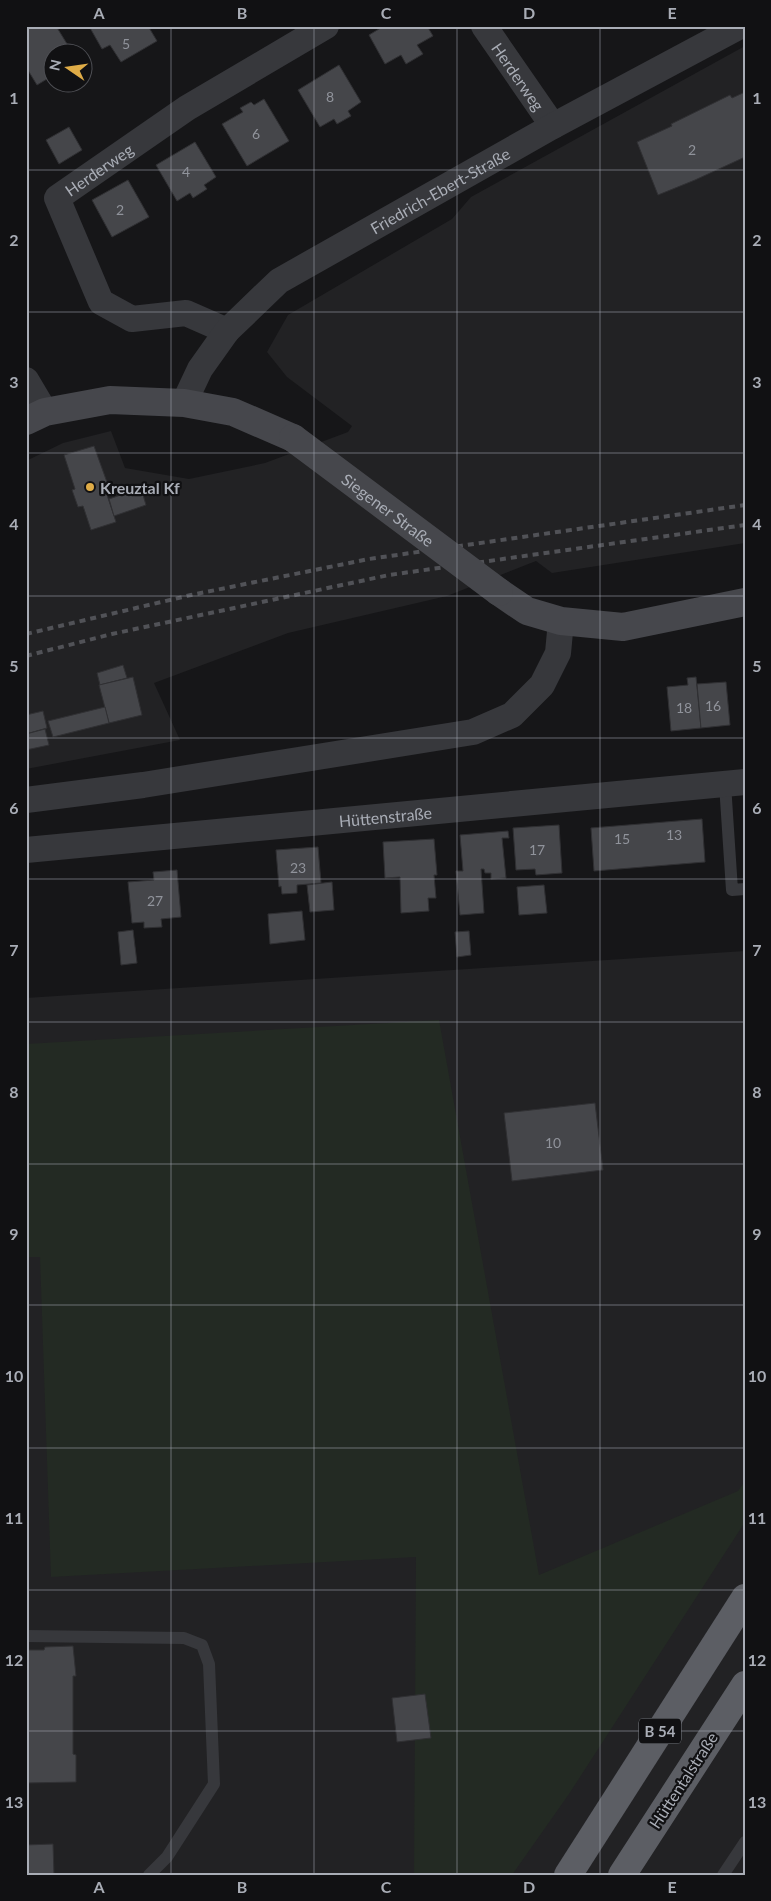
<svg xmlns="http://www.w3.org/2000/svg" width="771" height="1901" viewBox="0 0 771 1901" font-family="Lato,sans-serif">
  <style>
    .built { fill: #222224 }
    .green { fill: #232a23 }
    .building { fill: #45464a; stroke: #303033 }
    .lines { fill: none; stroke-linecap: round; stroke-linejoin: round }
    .service { stroke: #37383c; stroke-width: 12 }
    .minor { stroke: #37383c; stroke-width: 26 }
    .secondary { stroke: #46474c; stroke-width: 28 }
    .trunk { stroke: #5c5e64; stroke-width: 28 }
    .rail { stroke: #515257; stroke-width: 4; stroke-dasharray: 6 5; stroke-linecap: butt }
    .secondary-bridge { stroke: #46474c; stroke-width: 28 }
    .grid { fill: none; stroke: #a9adb6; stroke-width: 1; stroke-opacity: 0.55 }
    .poi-dot { fill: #dfac47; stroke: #111113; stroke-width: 2 }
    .labels { text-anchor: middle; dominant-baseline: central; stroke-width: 4.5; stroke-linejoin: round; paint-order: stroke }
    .number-label { font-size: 14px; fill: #90939b }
    .shield { fill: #111113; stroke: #7b7e85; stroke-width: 1 }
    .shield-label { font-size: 15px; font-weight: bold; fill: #a9adb6 }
    .street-label { font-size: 16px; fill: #a9adb6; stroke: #111113 }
    .poi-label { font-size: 16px; font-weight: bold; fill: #a9adb6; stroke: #111113; text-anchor: start }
    .neatline { fill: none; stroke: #a9adb6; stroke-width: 2 }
    .grid-label { font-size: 16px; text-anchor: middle; font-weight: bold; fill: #a9adb6 }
  </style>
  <rect width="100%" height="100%" fill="#161618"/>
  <g class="built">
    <path d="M745 46V543L552 573 536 561 447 596 288 633 154 683 180 740 26 769V461L63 443 111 431 125 468 189 479 265 463 348 432 352 426 287 377 267 352 288 315 452 219 471 197Z"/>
    <path d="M745 951V1875H26V998Z"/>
  </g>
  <path class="green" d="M439 1020 539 1575 738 1491 745 1481V1522L569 1794 512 1875H414L416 1557 51 1577 40 1257H26V1044Z"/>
  <g class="building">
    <path d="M26 26H56L72 52H52V76L37 85 26 67Z"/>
    <path d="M89 26H148L157 41 121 62 110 45 102 49Z"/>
    <path d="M384 26H427L433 36 417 45 423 54 406 64 401 55 385 64 369 35Z"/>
    <path d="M339 65 361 102 348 111 351 116 337 124 334 119 320 127 298 90Z"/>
    <path d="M745 92V157L695 180 658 195 637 142 672 126 671 124 730 95 732 98Z"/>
    <path d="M264 99 289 141 247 166 222 124 243 112 240 108 251 102 254 105Z"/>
    <path d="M69 127 82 150 59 164 46 140Z"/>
    <path d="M195 142 216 177 204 185 207 189 193 198 190 193 177 201 156 165Z"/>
    <path d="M128 180 149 217 112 237 92 200Z"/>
    <path d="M94 446 108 485 104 486 116 522 91 530 83 506 78 507 72 490 75 489 64 455Z"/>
    <path d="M141 488 146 505 114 516 109 499Z"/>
    <path d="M123 665 127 678 100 685 97 673Z"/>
    <path d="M133 677 142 715 109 723 99 685Z"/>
    <path d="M696 677 701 728 671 731 667 687 688 685 687 678Z"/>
    <path d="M726 682 730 725 701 728 697 684Z"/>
    <path d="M105 707 109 723 53 737 48 721Z"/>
    <path d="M43 711 47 728 26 734V715Z"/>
    <path d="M45 729 49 745 26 750V734Z"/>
    <path d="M702 819 705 862 594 871 591 828Z"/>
    <path d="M559 825 562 873 536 875 535 869 516 870 513 828Z"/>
    <path d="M508 831 509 838H502L506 878 491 879V873H485L484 869H481L484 913 460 915 456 871H463L460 835Z"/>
    <path d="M434 839 437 875H434L436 898H428L429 911 401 913 400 877 385 878 383 842Z"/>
    <path d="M318 847 321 883 297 885V893L282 894 281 886 279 887 276 850Z"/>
    <path d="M177 870 181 917 161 919 162 927 144 928V922L132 923 128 882 154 880 153 872Z"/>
    <path d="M332 882 334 910 310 912 307 885Z"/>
    <path d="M544 885 547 913 519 915 517 887Z"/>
    <path d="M302 911 305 940 270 944 268 914Z"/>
    <path d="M133 930 137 963 121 965 118 932Z"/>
    <path d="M469 931 471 955 457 957 455 932Z"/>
    <path d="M595 1103 603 1170 512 1181 504 1113Z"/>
    <path d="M73 1646 76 1676H73V1754L76 1755V1782L26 1783V1650H44L45 1647Z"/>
    <path d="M425 1694 431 1738 397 1742 392 1698Z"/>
    <path d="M53 1844 54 1875H26V1845Z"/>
  </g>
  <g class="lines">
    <g class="service">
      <path d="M725 784 732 890 745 889"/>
      <path d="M26 1636 184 1638 202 1645 209 1664 214 1784 167 1857 149 1875"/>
      <path d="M723 1875 745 1842"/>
    </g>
    <g class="minor">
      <path id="s1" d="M484 26 553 126"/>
      <path id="s2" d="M227 331 186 313 132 319 101 302 57 198 187 108 326 26"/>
      <path d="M26 380 45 412"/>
      <path id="s3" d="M184 403 200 369 227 331 279 281 553 126 740 26"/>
      <path d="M26 800 143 785 473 732 512 715 542 685 558 653 561 621"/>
      <path id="s4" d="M26 850 745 782"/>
    </g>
    <g class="secondary">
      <path d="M26 421 45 412 110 400 184 403 233 412 293 438"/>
      <path d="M499 592 527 611 561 621 623 627 745 602"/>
    </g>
    <g class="trunk">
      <path d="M568 1875 745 1598"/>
      <path d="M622 1875 745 1685"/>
    </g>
    <g class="rail">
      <path d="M26 634 191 595 369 559 745 505"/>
      <path d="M26 656 112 634 389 575 745 525"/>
    </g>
    <path class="secondary-bridge" id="s5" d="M293 438 499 592"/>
  </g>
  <path class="grid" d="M171 26V1875M314 26V1875M457 26V1875M600 26V1875M26 170H745M26 312H745M26 453H745M26 596H745M26 738H745M26 879H745M26 1022H745M26 1164H745M26 1305H745M26 1448H745M26 1590H745M26 1731H745"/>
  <circle class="poi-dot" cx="90" cy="487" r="5"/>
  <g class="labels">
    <g class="number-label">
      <text x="126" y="43">5</text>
      <text x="330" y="96">8</text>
      <text x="256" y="133">6</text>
      <text x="692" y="149">2</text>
      <text x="186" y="171">4</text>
      <text x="120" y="209">2</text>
      <text x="713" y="705">16</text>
      <text x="684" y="707">18</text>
      <text x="674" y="834">13</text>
      <text x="622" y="838">15</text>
      <text x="537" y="849">17</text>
      <text x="298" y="867">23</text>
      <text x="155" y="900">27</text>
      <text x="553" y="1142">10</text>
    </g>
    <rect class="shield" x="639" y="1718.5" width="42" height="25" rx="4"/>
    <g class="shield-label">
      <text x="660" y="1731">B 54</text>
    </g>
    <g class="street-label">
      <text stroke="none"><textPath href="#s1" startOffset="61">Herderweg</textPath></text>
      <text stroke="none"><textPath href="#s2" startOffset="298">Herderweg</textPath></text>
      <text stroke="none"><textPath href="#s3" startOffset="341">Friedrich-Ebert-Straße</textPath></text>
      <text stroke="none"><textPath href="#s5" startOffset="119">Siegener Straße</textPath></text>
      <text stroke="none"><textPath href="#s4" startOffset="361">Hüttenstraße</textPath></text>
      <text transform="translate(683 1780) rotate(-57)">Hüttentalstraße</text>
    </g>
    <g class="poi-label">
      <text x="100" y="487">Kreuztal Kf</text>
    </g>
  </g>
  <rect width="771" height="1901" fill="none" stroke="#111113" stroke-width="55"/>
  <g transform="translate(68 68) rotate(283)"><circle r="24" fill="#111113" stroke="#4e4f54"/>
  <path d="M0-4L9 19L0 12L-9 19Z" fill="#dfac47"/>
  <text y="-8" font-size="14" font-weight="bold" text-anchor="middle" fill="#a9adb6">N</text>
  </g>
  <rect x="28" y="28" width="716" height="1846" class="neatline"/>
  <g class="grid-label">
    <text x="99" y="19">A</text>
    <text x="242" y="19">B</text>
    <text x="386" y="19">C</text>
    <text x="529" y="19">D</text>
    <text x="672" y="19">E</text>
    <text x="14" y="104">1</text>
    <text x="757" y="104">1</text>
    <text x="14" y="246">2</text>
    <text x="757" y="246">2</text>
    <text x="14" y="388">3</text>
    <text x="757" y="388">3</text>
    <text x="14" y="530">4</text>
    <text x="757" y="530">4</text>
    <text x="14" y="672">5</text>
    <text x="757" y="672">5</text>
    <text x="14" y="814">6</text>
    <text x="757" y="814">6</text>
    <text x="14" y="956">7</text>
    <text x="757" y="956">7</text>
    <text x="14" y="1098">8</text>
    <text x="757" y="1098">8</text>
    <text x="14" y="1240">9</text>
    <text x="757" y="1240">9</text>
    <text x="14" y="1382">10</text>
    <text x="757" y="1382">10</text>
    <text x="14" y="1524">11</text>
    <text x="757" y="1524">11</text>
    <text x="14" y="1666">12</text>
    <text x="757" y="1666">12</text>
    <text x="14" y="1808">13</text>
    <text x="757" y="1808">13</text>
    <text x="99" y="1893">A</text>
    <text x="242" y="1893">B</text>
    <text x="386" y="1893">C</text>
    <text x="529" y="1893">D</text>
    <text x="672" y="1893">E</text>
  </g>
</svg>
